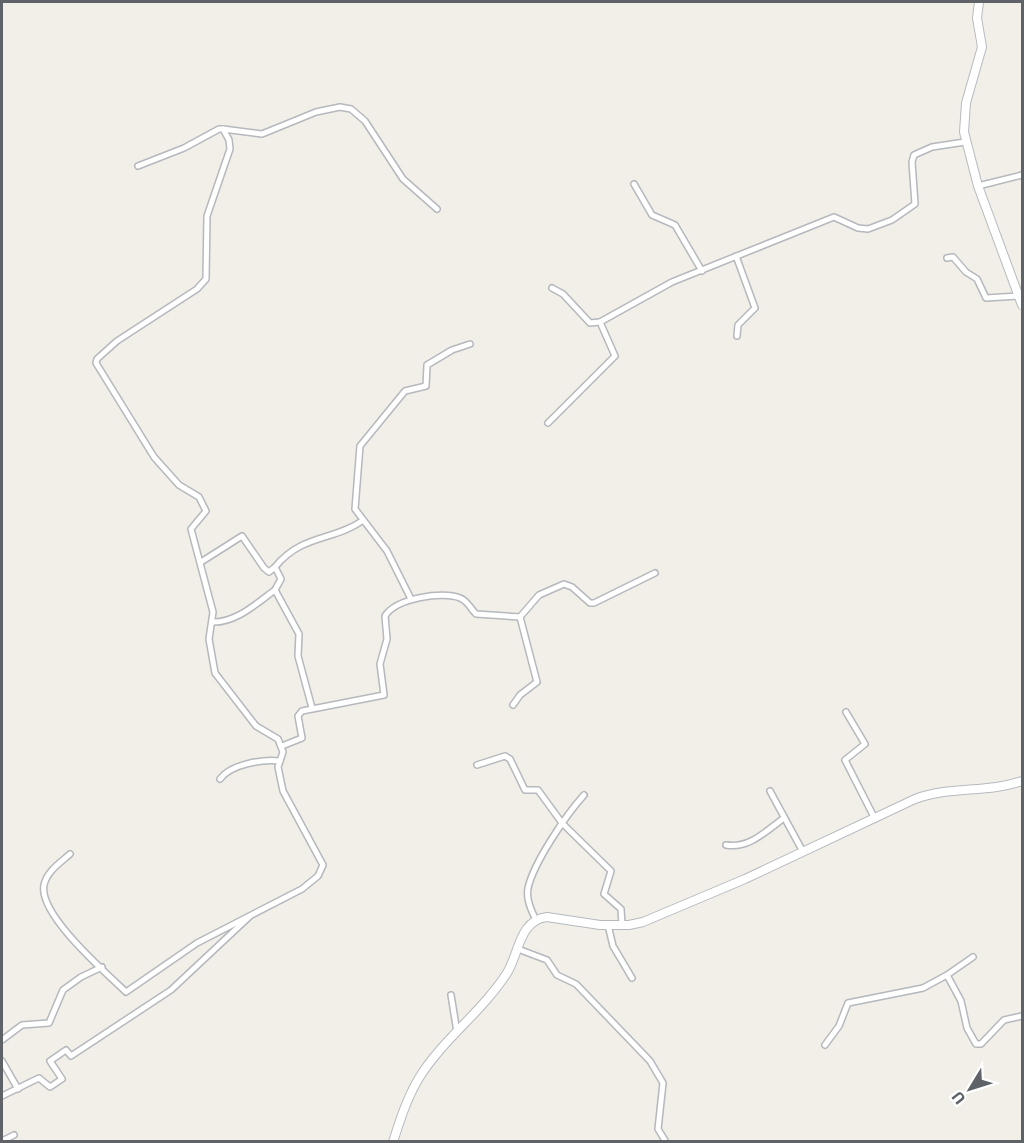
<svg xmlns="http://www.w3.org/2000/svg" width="1024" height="1143" viewBox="0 0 1024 1143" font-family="'Exo 2',sans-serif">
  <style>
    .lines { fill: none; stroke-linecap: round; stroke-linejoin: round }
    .street-casing { stroke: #b5b8bc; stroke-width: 8 }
    .secondary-casing { stroke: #b6babf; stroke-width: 10 }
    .street { stroke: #fff; stroke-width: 5 }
    .secondary { stroke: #fff; stroke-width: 8 }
  </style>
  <rect width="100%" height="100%" fill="#f1efe8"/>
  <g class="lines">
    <g class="street-casing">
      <g id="street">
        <path d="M223 129 262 134 316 112 340 107 351 109 365 121 403 179 437 209"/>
        <path d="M634 184 652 215 675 225 702 271"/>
        <path d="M978 186 1022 175"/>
        <path d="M736 256 755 308 738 325 737 336"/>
        <path d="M947 258 953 257 966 272 977 279 986 298 1020 296"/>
        <path d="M552 288 563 294 590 323 600 322"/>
        <path d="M548 423 615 356 600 322 672 282 834 217 858 228 868 229 892 220 915 204 912 162 914 155 932 147 965 142"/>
        <path d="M201 562 242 536 264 568 269 572 275 567 281 579 275 590 299 634 298 656 312 708"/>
        <path d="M275 567C302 534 333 541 362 521"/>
        <path d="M411 599 387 551 355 509 360 446 405 391 426 386 427 365 452 350 470 344"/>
        <path d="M212 622C236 623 257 603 275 590"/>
        <path d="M513 705 520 695 537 682 520 617"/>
        <path d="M846 712 865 744 845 760 875 819"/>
        <path d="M282 746 302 738 298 716 302 711 384 695 380 664 387 639 385 616C396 598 443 591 460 598 468 601 470 608 476 614L520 617 539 595 564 584 572 587 590 603H594L655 573"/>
        <path d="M477 765 505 756 510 759 525 790H538L562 823 611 871 604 894 621 909 622 925"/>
        <path d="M220 779C231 764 263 759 280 761"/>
        <path d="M770 791 802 850"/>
        <path d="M726 845C749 849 766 831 784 818"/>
        <path d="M70 854C60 863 47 871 44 885 38 914 105 972 126 992L197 943 302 889 318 876 323 865 283 791 278 767 283 752 278 739 256 726 215 673 209 639 213 612 191 529 206 511 199 497 179 485 154 457 96 363 97 359 117 341 197 289 206 279 207 216 230 149 229 140 223 129H219L184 148 138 166"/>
        <path d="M536 920C531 910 526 899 528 888 534 862 566 815 584 795"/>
        <path d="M608 925 613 946 632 978"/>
        <path d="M518 949 547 960 557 975 576 984 650 1061 663 1083 658 1129 666 1142"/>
        <path d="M973 957 947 975 961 1001 967 1028 976 1044H981L1004 1020 1022 1016"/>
        <path d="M451 995 457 1032"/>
        <path d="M2 1040 22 1025 49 1023 63 990 81 977 102 967"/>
        <path d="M825 1045 839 1026 848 1003 923 988 947 975"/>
        <path d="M2 1061 18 1089"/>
        <path d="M2 1096 39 1078 50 1087 62 1079 50 1061 66 1050 71 1056 171 990 249 917"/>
        <path d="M2 1141 14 1135"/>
      </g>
    </g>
    <g class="secondary-casing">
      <g id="secondary">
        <path d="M979 2 977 18 982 47 966 103 964 132 978 186 1022 305"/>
        <path d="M393 1142C400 1120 407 1098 419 1078 443 1039 482 1012 507 973 519 954 519 920 547 917L600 925H629L643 922 745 879 915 799C949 786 988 793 1022 781"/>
      </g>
    </g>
    <use href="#street" class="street"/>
    <use href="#secondary" class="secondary"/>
  </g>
  <rect width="1024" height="1143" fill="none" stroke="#5f6368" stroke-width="6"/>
  <g transform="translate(970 1089) rotate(232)" stroke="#ffffff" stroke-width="4.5" paint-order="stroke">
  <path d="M0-4.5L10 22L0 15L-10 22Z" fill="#5f6368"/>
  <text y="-9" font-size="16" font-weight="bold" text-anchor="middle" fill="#5f6368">U</text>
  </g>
</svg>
